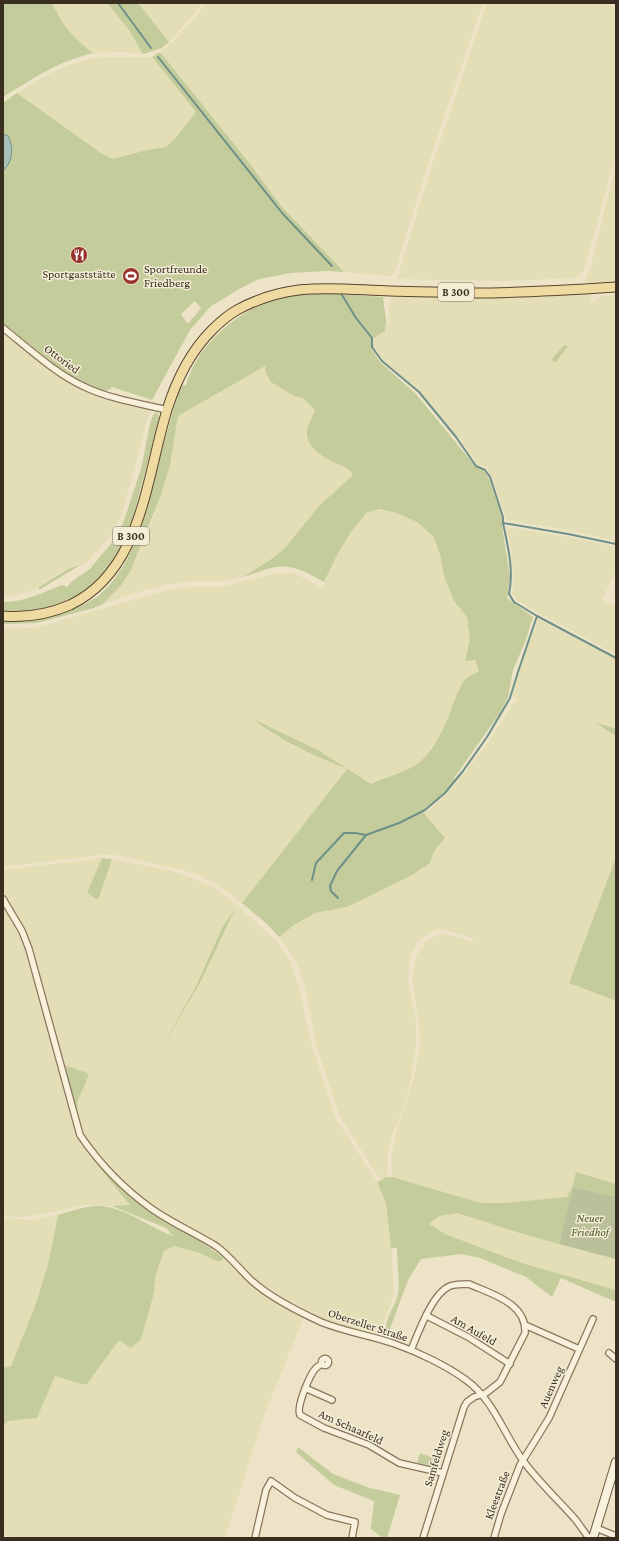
<svg xmlns="http://www.w3.org/2000/svg" width="619" height="1541" viewBox="0 0 619 1541" font-family="'Crimson Pro',serif">
  <style>
    .farmland { fill: #e3deb5; fill-rule: evenodd }
    .green { fill: #c4cc9b; fill-rule: evenodd }
    .cemetery { fill: #bac19a }
    .water { fill: #a8c1bb; stroke: #6f9089 }
    .lines { fill: none; stroke-linecap: round; stroke-linejoin: round }
    .stream { stroke: #6f9089; stroke-width: 2 }
    .minor-casing { stroke: #89765d; stroke-width: 8 }
    .secondary-casing { stroke: #6b5740; stroke-width: 10 }
    .primary-casing { stroke: #574431; stroke-width: 11 }
    .minor { stroke: #f8f1db; stroke-width: 5.5 }
    .secondary { stroke: #f8f1db; stroke-width: 8 }
    .primary { stroke: #efdaa1; stroke-width: 9 }
    .labels { text-anchor: middle; dominant-baseline: central; stroke-width: 3; stroke-linejoin: round; paint-order: stroke }
    .shield { fill: #f5eed7; stroke: #726857; stroke-width: 1 }
    .shield-label { font-size: 11px; font-weight: bold; fill: #3a2e20 }
    .poi-label { font-size: 12px; fill: #3a2e20; stroke: #f5eed7; text-anchor: start }
    .street-label { font-size: 12px; fill: #3a2e20; stroke: #f5eed7 }
    .park-label { font-size: 12px; font-style: italic; fill: #485527; stroke: #f5eed7 }
  </style>
  <rect width="100%" height="100%" fill="#ede4c7"/>
  <g class="farmland">
    <path d="M52 3H107L129 30 143 54 121 52 93 53 81 45 70 31 56 12Z"/>
    <path d="M138 3H203L169 42Z"/>
    <path d="M207 3H483L428 165 394 274 391 276 344 272 282 207 250 164 160 52 177 38Z"/>
    <path d="M487 3H610L616 11V155L584 270 577 278 502 281 397 279 432 165Z"/>
    <path d="M110 57H152L196 112 175 139 166 147 147 150 113 159 101 153 17 93 49 74 69 65 92 58Z"/>
    <path d="M616 164V282L587 283 585 280 590 268Z"/>
    <path d="M590 294 592 298 590 305 599 297 616 294V541L567 530 507 520 491 476 485 467 477 464 457 436 419 391 383 359 373 346V338L385 331 386 321 390 322 389 309 392 296 484 298Z"/>
    <path d="M3 333 69 383 98 395 146 406 149 413 124 507 119 521 110 536 87 562 64 570 35 590 11 596 3 594Z"/>
    <path d="M266 365V373L272 382 294 396 303 397 315 410 312 446 327 459 350 471 353 475 320 505 284 549 270 560 243 577 221 581H193L166 585 145 590 103 604 122 584 131 570 151 523 164 481 178 416Z"/>
    <path d="M377 510 396 513 417 522 433 536 440 554 444 576 454 601 467 617 470 639 465 661 475 660 479 671 470 676 464 682 446 722 437 739 423 759 410 769 381 779 371 784 347 769 242 903 216 884 201 876 183 870 115 855H101L3 867V629L35 628 168 590 193 587H220L277 573H294L322 588 338 553 351 532 366 513ZM275 729 318 750 344 767 294 746 267 731Z"/>
    <path d="M507 527 590 541 616 547V570L602 600 616 606V654L536 612 516 599 512 593 514 579 511 549Z"/>
    <path d="M538 619 616 659V729L595 723 616 736V857L569 983 616 1001V1184L576 1172 573 1185 567 1197 504 1203H481L392 1177 391 1157 396 1134 413 1081 420 1048 419 1023 412 979 416 956 427 940 436 936 442 934 453 936 472 942 473 938 442 929 432 931 418 941 410 957 408 980 416 1022V1047L411 1079 404 1106 393 1133 387 1155V1177L380 1179 340 1117 316 1045 305 987 296 961 279 937 294 925 315 913 347 907 412 875 430 863 434 851 445 838 423 813 429 810 446 795 462 776 485 747 517 699 512 697 525 654Z"/>
    <path d="M102 858 97 900 112 859 172 871 212 886 239 907 277 942 290 961 299 987 310 1039 336 1119 377 1182 386 1203 392 1254 394 1294 380 1333 370 1334 325 1319 285 1299 258 1281 230 1253 212 1239 169 1216 141 1197 118 1176 89 1147 81 1131 78 1121 77 1103 88 1074 74 1068 63 1065 51 1020 13 911 3 896V870ZM233 912 201 981 171 1032 196 986 223 926Z"/>
    <path d="M3 904 9 912 28 953 43 1005 70 1115 78 1137 91 1157 131 1206 85 1205 38 1215 16 1217 3 1215Z"/>
    <path d="M457 1213 523 1234 616 1259V1290L525 1264 445 1234 429 1225 439 1216Z"/>
    <path d="M58 1215 48 1265 35 1306 11 1366 3 1368V1218L32 1220Z"/>
    <path d="M174 1246 197 1252 219 1262 224 1258 253 1286 270 1298 304 1317 265 1413 225 1538H15L3 1535V1426L8 1421 37 1418 55 1376 81 1384H87L119 1339H141L153 1297 156 1274 164 1251Z"/>
  </g>
  <g class="green">
    <path d="M3 3H52C61 23 75 40 93 53 57 62 34 78 3 97Z"/>
    <path d="M107 3H138L169 42 162 48 143 54 129 30Z"/>
    <path d="M160 52 250 164 282 207 344 272 327 271 291 273 259 279 239 289 210 307 190 330 152 400 112 387C109 390 105 392 101 391 75 387 25 343 3 325V171C13 161 14 148 8 136L3 134V103L17 93 101 153 113 159 147 150 166 147 175 139 196 112 152 57ZM195 301 201 308 188 324 181 314Z"/>
    <path d="M300 294H340L383 297 386 321 385 331 372 339 371 348 380 362 416 394 475 466 484 471 489 479 502 517V526L510 577 507 598 533 617 525 642 513 670 508 697 499 714 454 778 456 780 445 793 422 811 445 838 434 851 430 863 412 875 347 907 315 913 294 925 279 937 267 924 242 903 347 769C314 755 281 742 253 719L318 750 371 784C388 775 409 773 423 759 434 748 445 727 450 712 454 702 458 690 464 681 468 676 474 674 479 671L475 660 465 661 470 639 467 617 454 601 444 576 440 554 433 536 417 522 396 513 379 509 366 513 351 532 338 553 324 582C313 576 302 569 289 567 275 564 257 573 243 577L270 560 284 549 320 505 353 475C349 468 342 466 335 463 324 458 305 446 307 431 308 424 313 417 315 410L303 398 294 396 271 382 266 373 265 366 178 416 170 465 160 497 131 570 122 584 103 604 94 608 36 623 3 624V620C13 620 23 621 33 620 50 618 85 606 98 596 137 565 149 499 161 454 167 431 174 409 180 386L186 385C197 347 231 317 267 302 277 298 289 297 300 294Z"/>
    <path d="M566 345 568 346 556 362 551 360 563 346Z"/>
    <path d="M157 412 159 418C153 443 146 469 139 494 134 514 129 536 119 554 95 595 49 615 3 612V602C24 602 42 593 62 585L67 587 72 581 90 569 114 540 122 526 141 469 150 424 153 415Z"/>
    <path d="M82 564 39 590V587L68 569Z"/>
    <path d="M594 722 616 729V736Z"/>
    <path d="M616 857V1001L569 983Z"/>
    <path d="M102 858 112 859 98 900 87 893Z"/>
    <path d="M235 909 201 981 161 1049 196 986 223 926Z"/>
    <path d="M63 1065 74 1068 89 1074 77 1103 78 1121Z"/>
    <path d="M91 1157C102 1169 113 1182 126 1193 156 1218 193 1234 224 1258L219 1262 197 1252 174 1246 164 1251 156 1274 153 1297 141 1339 131 1348 119 1340 87 1384H81L55 1376 37 1418 8 1421 3 1426V1368L11 1366 35 1306 48 1265 58 1215C69 1212 82 1207 94 1206 122 1204 148 1227 173 1236L166 1228 112 1206 130 1205Z"/>
    <path d="M576 1172 616 1184V1197L573 1187 559 1244 523 1234 457 1213 439 1216 429 1224 445 1234 525 1264 616 1290V1302L561 1278 552 1297 526 1277 480 1258 462 1254 421 1259 408 1280 387 1337C381 1324 395 1307 398 1295 400 1284 397 1260 397 1248H391L386 1203 377 1182 387 1177H392L481 1203H504L567 1197 573 1185Z"/>
    <path d="M298 1447 333 1474 370 1488 400 1495 387 1538H383L371 1529 374 1501 334 1485 296 1452Z"/>
    <path d="M420 1453 441 1461 437 1466 417 1463Z"/>
  </g>
  <path class="cemetery" d="M573 1187 616 1197V1259L559 1244Z"/>
  <path class="water" d="M3 134 8 136C14 148 13 161 3 171Z"/>
  <g class="lines">
    <g class="stream">
      <path d="M118 3 151 48"/>
      <path d="M158 57 283 214 332 266"/>
      <path d="M503 523 568 534 616 544"/>
      <path d="M537 616 616 658"/>
      <path d="M312 880 316 863 344 833H355L366 835"/>
      <path d="M338 898 331 891 330 886 337 871 366 835 399 823 425 810 445 793 463 771 487 737 510 698 518 672 537 616 514 602 509 594C514 570 508 547 503 523V517L490 477 485 470 476 466 456 437 419 392 382 361 372 347V338L356 318 342 295"/>
    </g>
    <g class="minor-casing">
      <g id="minor">
        <path d="M3 328C28 348 56 374 85 387 107 398 142 404 167 410"/>
        <path d="M3 899 22 931 29 949 80 1135C99 1163 124 1189 152 1209 172 1223 195 1233 216 1246 229 1255 240 1270 252 1281 271 1298 297 1311 321 1322 345 1332 370 1335 395 1344 418 1352 447 1366 466 1380 494 1400 504 1435 524 1462 539 1482 558 1500 575 1519 580 1525 584 1532 589 1538"/>
        <path d="M427 1316 468 1337 510 1364"/>
        <path d="M525 1325 579 1349"/>
        <path d="M411 1350C418 1334 432 1293 450 1286 456 1284 462 1284 469 1284 491 1294 527 1303 525 1333L500 1382 486 1393 474 1397 467 1402 464 1407 423 1538"/>
        <path d="M609 1353 616 1359"/>
        <circle cx="325" cy="1362" r="3.5"/>
        <path d="M322 1364C320 1365 318 1366 316 1368 310 1374 296 1407 300 1415L324 1428 369 1445 399 1463 443 1473"/>
        <path d="M305 1388 332 1400"/>
        <path d="M596 1528 616 1536"/>
        <path d="M255 1538 266 1490 271 1481 295 1498 327 1515 355 1522 352 1538"/>
        <path d="M494 1538 501 1514 520 1465 549 1418 593 1319"/>
      </g>
    </g>
    <g class="secondary-casing">
      <path id="secondary" d="M593 1538 616 1462"/>
    </g>
    <g class="primary-casing">
      <path id="primary" d="M3 616C26 618 49 614 70 605 142 571 146 478 167 410 176 381 190 352 212 330 219 323 228 315 237 310 290 281 333 289 390 291 418 292 447 292 475 293 522 293 569 290 616 287"/>
    </g>
    <use href="#minor" class="minor"/>
    <use href="#secondary" class="secondary"/>
    <use href="#primary" class="primary"/>
  </g>
  <defs>
    <g id="restaurant-disc" transform="scale(0.9)"><circle r="9.5" fill="#96332e" stroke="#f5eed7"/><path d="M-5-6h1v4h1v-4h1v4h1v-4h1v5L-1.5 .5V6h-2V.5L-5-1ZM5-6V6H3V1.5H1.5Q1.5-4 5-6Z" fill="#fff"/></g>
    <g id="stadium-disc" transform="scale(0.9)"><circle r="9.5" fill="#96332e" stroke="#f5eed7"/><path d="M0-5a6.5 5 0 1 0 0 10a6.5 5 0 1 0 0-10ZM-3.5-1.8h7v3.6h-7Z" fill="#fff"/></g>
  </defs>
  <g fill-rule="evenodd">
    <use href="#restaurant-disc" x="79" y="255"/>
    <use href="#stadium-disc" x="131" y="276"/>
  </g>
  <g class="labels">
    <g class="shield">
      <rect x="438" y="283" width="36" height="18" rx="3"/>
      <rect x="113" y="527" width="36" height="18" rx="3"/>
    </g>
    <g class="shield-label">
      <text x="456" y="292">B 300</text>
      <text x="131" y="536">B 300</text>
    </g>
    <g class="poi-label">
      <text x="144" y="269">Sportfreunde<tspan x="144" dy="14">Friedberg</tspan></text>
      <text x="79" y="274" text-anchor="middle">Sportgaststätte</text>
    </g>
    <g class="street-label">
      <text transform="translate(62 359) rotate(36)">Ottoried</text>
      <text transform="translate(368 1325) rotate(18)">Oberzeller Straße</text>
      <text transform="translate(474 1330) rotate(30)">Am Aufeld</text>
      <text transform="translate(551 1387) rotate(-66)">Auenweg</text>
      <text transform="translate(351 1427) rotate(24)">Am Schaarfeld</text>
      <text transform="translate(436 1458) rotate(-73)">Samfeldweg</text>
      <text transform="translate(497 1495) rotate(-69)">Kleestraße</text>
    </g>
    <g class="park-label">
      <text x="590" y="1218">Neuer<tspan x="590" dy="14">Friedhof</tspan></text>
    </g>
  </g>
  <rect width="619" height="1541" fill="none" stroke="#3a2e20" stroke-width="8"/>
</svg>
